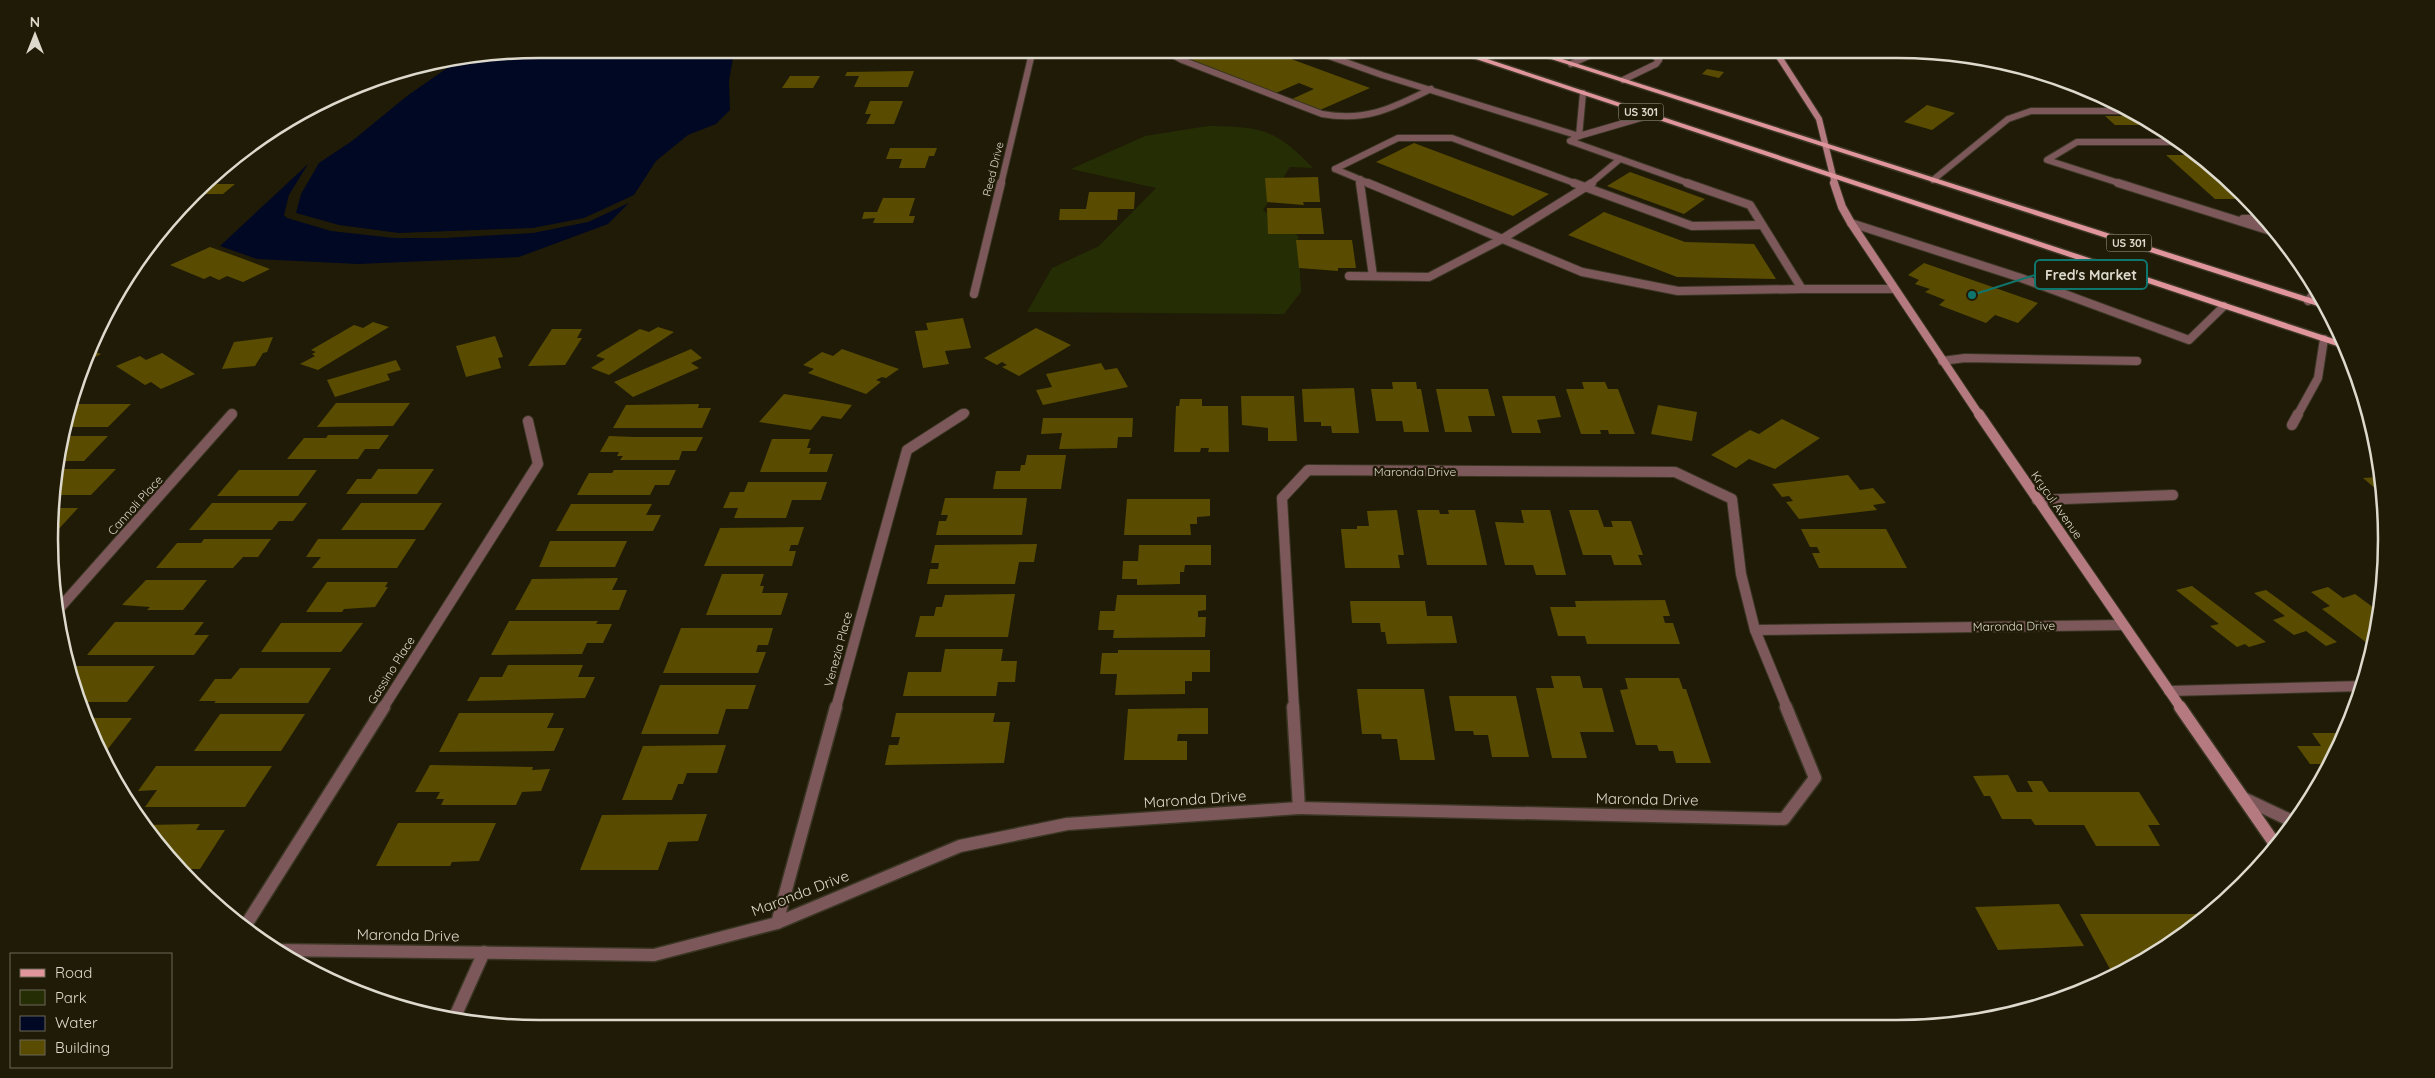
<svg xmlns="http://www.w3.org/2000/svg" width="2435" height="1078" viewBox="0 0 2435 1078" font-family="Quicksand,sans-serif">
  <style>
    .green { fill: #242d04 }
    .water { fill: #000823 }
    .building { fill: #594c00 }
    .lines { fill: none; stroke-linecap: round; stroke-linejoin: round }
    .lane-far3-casing { stroke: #3a3623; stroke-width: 8 }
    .lane-far2-casing { stroke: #3a3623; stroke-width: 10 }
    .lane-far1-casing { stroke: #3a3623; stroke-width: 12 }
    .lane-casing { stroke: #3a3623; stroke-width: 15 }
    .street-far3-casing { stroke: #3a3623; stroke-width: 8 }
    .street-far2-casing { stroke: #3a3623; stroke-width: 10 }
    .street-far1-casing { stroke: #3a3623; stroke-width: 12 }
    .street-casing { stroke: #3a3623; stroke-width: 15 }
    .secondary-far3-casing { stroke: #3a3623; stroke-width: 8 }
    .secondary-far2-casing { stroke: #3a3623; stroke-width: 10 }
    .secondary-far1-casing { stroke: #3a3623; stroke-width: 12 }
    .secondary-casing { stroke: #3a3623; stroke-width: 15 }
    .primary-casing { stroke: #3a3623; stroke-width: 3 }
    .lane-far3 { stroke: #7c585b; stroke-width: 6 }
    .lane-far2 { stroke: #7c585b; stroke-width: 8 }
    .lane-far1 { stroke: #7c585b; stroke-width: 10 }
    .lane { stroke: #7c585b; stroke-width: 12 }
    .street-far3 { stroke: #7c585b; stroke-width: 6 }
    .street-far2 { stroke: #7c585b; stroke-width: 8 }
    .street-far1 { stroke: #7c585b; stroke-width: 10 }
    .street { stroke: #7c585b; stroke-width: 12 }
    .secondary-far3 { stroke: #b47a80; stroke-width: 6 }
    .secondary-far2 { stroke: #b47a80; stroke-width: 8 }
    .secondary-far1 { stroke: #b47a80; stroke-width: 10 }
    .secondary { stroke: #b47a80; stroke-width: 12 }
    .primary { fill: #e0959d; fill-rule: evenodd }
    .labels { text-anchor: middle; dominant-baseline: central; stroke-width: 4.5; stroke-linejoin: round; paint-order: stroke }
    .shield { fill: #201b07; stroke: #a4a192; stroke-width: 1 }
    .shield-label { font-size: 11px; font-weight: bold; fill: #dddacd }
    .far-street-label { font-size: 11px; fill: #dddacd; stroke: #201b07 }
    .street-label { font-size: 12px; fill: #dddacd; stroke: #201b07 }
    .near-street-label { font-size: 15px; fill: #dddacd; stroke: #201b07 }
    .rim { fill: none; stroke: #dddacd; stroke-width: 2.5 }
    .leader { fill: none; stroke: #0f766e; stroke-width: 2 }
    .callout-dot { fill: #0f766e; stroke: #201b07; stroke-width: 2 }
    .callout { fill: #201b07; stroke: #0f766e; stroke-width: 2 }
    .callout-label { font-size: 14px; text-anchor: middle; font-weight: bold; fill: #dddacd }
  </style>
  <rect width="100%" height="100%" fill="#201b07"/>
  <path class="green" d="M1208 126C1261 127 1275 128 1313 168L1290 167 1263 210 1298 236 1301 292 1284 314 1027 312 1052 268 1099 246 1156 188 1071 169 1145 136Z"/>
  <g class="water">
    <path d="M539 49H728L733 58 729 81 730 110 716 124 688 135 656 161 634 195 584 218 533 228 399 233 339 225 296 213 301 194 319 163 352 141 407 96 460 59 467 56Z"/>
    <path d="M308 164 289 195 284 215 287 218 331 231 394 238H445L533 233 588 222 629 203 608 224 519 257 358 264 257 259 220 246Z"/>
  </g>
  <g class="building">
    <path d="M1210 49H1264L1370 88 1320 110 1292 99 1314 89 1299 83 1276 93 1187 58Z"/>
    <path d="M1707 69 1724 72 1719 78 1702 74Z"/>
    <path d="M914 71 908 87H854L859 76H845L847 72Z"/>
    <path d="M790 76H820L813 88H782Z"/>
    <path d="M870 101H903L894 124H866L871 114H865Z"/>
    <path d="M1927 105 1955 113 1932 130 1904 122Z"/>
    <path d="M2105 116H2143L2156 125H2115Z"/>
    <path d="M271 131H275L263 141H256Z"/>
    <path d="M1414 143 1549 194 1513 216 1376 162Z"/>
    <path d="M890 148H937L934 156H929L925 168H899L902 159H886Z"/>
    <path d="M2166 155H2198L2219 171 2246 199H2215Z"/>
    <path d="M1630 172 1705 199 1684 214 1607 186Z"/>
    <path d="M1318 177 1320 202H1303L1304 205 1267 202 1265 178Z"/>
    <path d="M207 184H235L223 194H195Z"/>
    <path d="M1089 192H1135L1134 209H1118L1117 220H1059L1060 209H1086Z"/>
    <path d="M883 198H915L909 216H915L913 223H873L875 218 862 219 864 212H877Z"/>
    <path d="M1267 208H1321L1324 234H1268Z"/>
    <path d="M1604 212 1685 242 1754 244 1776 279 1677 277 1568 235Z"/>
    <path d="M1296 240H1352L1356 268H1338V271L1299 268Z"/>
    <path d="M210 247 241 258 270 269 243 282 227 276 219 280 210 276 204 279 170 265Z"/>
    <path d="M1924 263 2038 303 2018 323 1995 315 1986 323 1939 305 1945 300 1925 292 1930 289 1915 284 1919 280 1908 275Z"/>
    <path d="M963 318 971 348 945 351 949 364 923 368 915 331 928 330 926 323Z"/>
    <path d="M373 322 389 327 318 370 300 364 315 356 312 354 316 352 311 350 354 325 363 328Z"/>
    <path d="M658 327 674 332 609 375 591 368 605 359 596 356 600 353 640 329 649 332Z"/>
    <path d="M1036 328 1071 345 1019 376 1002 367 1007 365 1002 362 997 365 984 358Z"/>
    <path d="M552 329H582L577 338H582L565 365 528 366Z"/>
    <path d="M495 336 503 357 498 358 501 368 466 377 456 346Z"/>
    <path d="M273 337 267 352 263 353 255 366 222 369 234 342Z"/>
    <path d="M87 349 101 354 82 364Z"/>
    <path d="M691 349 702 358 691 363 699 368 633 397 614 382Z"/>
    <path d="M842 349 899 369 886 378 882 377 876 380 881 382 866 394 808 373 814 369 803 365 822 352 833 356Z"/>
    <path d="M162 353 195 374 161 389 151 382 145 385 116 366 140 356 146 360Z"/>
    <path d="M396 360 401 370 387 374 390 380 335 397 327 380Z"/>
    <path d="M1101 363 1105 370 1117 368 1128 387 1043 405 1036 390 1052 387 1046 374Z"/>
    <path d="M1392 382H1416L1417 389H1421L1429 432H1404L1402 421H1376L1371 389H1393Z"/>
    <path d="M1582 382H1605L1608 389H1618L1635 434H1609L1608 430H1600L1601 434H1581L1566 389H1584Z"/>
    <path d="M1354 388 1359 433H1332L1331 426H1321V422H1304L1302 389Z"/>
    <path d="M1436 389H1488L1495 416H1468L1472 432H1445Z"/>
    <path d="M784 394 829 401 852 405 841 419 822 416 811 430 759 422Z"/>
    <path d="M1241 396H1294L1297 441H1268V428L1242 425Z"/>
    <path d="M1502 396H1555L1561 417 1537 420 1541 433H1512Z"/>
    <path d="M1180 399H1202V406H1228L1229 452H1208L1209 448H1201L1200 452H1174L1176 406H1179Z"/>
    <path d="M336 403H410L393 426 317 427Z"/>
    <path d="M70 404H131L108 427H63Z"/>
    <path d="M699 404 698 408H711L702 428H613L626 405Z"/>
    <path d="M1658 405 1697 412 1692 441 1651 434Z"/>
    <path d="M1043 418H1133L1132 437H1118L1117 448 1059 449 1062 433 1041 434Z"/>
    <path d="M1782 419 1820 438 1775 469 1749 459 1736 468 1711 455 1750 430 1759 434Z"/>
    <path d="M328 435H389L379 449H365L358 459H287L304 438H326Z"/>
    <path d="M60 436H108L84 461H56Z"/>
    <path d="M609 436 634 437H703L696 451H682L679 460H620L623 456H617L619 452H600Z"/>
    <path d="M772 439H810L807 448H811L809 454H833L827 472H760Z"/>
    <path d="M1027 455H1066L1061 489H993L996 471H1020L1021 465H1025Z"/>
    <path d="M56 469H116L91 495H53Z"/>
    <path d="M378 469H434L417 494H346L357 479H371Z"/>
    <path d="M239 470H317L298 496H217Z"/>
    <path d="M614 470H676L669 485H655L650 495H577L589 473H612Z"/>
    <path d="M1848 475 1860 490 1873 488 1886 503 1873 505 1877 510 1799 519 1786 502 1793 501 1789 496 1782 497 1772 484Z"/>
    <path d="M2380 477 2383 495 2363 478Z"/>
    <path d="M748 482H827L821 500H792L786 518H734L738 508H723L730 492H744Z"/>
    <path d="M945 498H1027L1022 535H936L939 521H946L948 515H941Z"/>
    <path d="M1127 499H1210V516L1197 517V524H1190L1191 535H1124Z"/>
    <path d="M212 503H307L293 521H279L272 530H189Z"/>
    <path d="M361 503H442L424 530H341Z"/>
    <path d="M52 504H59L55 508H78L56 532H49Z"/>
    <path d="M571 504H652L646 515H661L653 531H556Z"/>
    <path d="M1397 510 1404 555H1398L1400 568H1345L1341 529H1357V526H1369L1367 511Z"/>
    <path d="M1417 510H1439L1440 514H1449L1448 510H1475L1487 565H1427Z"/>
    <path d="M1521 510H1550L1566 575H1536L1533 565H1505L1495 522 1524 523Z"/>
    <path d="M1569 510H1598L1604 527H1613L1611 521H1631L1643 555H1638L1642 565H1614L1611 555H1583Z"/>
    <path d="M804 527 798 545H791L789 551H796L792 566H704L720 528Z"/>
    <path d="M1801 529H1886L1907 568H1819L1812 553H1820L1817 547H1810Z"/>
    <path d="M204 539H271L258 557H243L233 568H156L177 543H201Z"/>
    <path d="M318 539H416L397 568H312L321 557H306Z"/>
    <path d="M550 541H627L615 567H539Z"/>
    <path d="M1037 544 1034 562H1019L1015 584H927L930 569H938L939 563H931L935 545Z"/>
    <path d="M1139 545H1211V565H1185L1184 572H1180V584L1137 585V579H1122L1123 561H1138Z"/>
    <path d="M722 574H764L760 586H764L762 593H788L781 615H706Z"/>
    <path d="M618 578 612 590H627L619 610H515L532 579Z"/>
    <path d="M146 580H207L183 610H147L150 607 122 605Z"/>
    <path d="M327 582H388L385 587H388L375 607 344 609 342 612H306Z"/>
    <path d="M2192 586 2266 642 2249 647 2245 644 2237 647 2210 626 2219 624 2176 590Z"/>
    <path d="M2328 587 2343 598 2355 594 2374 608H2381L2373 640 2367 643 2322 609 2330 606 2311 592Z"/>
    <path d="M2266 590 2337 642 2326 646 2306 631 2294 635 2273 620 2285 616 2254 593Z"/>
    <path d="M1015 594 1008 637H915L920 616H934L936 607H942L945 595Z"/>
    <path d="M1117 595H1206V610L1198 611V617H1206L1205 637 1113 638 1114 630H1098L1100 611H1115Z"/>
    <path d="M1665 600 1670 616H1663L1665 623H1673L1680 644H1587L1585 636H1558L1550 607H1576L1575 601Z"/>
    <path d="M1350 601H1425L1427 616H1452L1457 643 1387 644 1385 632H1381L1380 623H1352Z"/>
    <path d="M509 621H598L596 624H612L603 643H587L582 654 491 655Z"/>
    <path d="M115 622H204L194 635H209L194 655H87Z"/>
    <path d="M281 623H363L341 652H261Z"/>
    <path d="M681 628H773L768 645H758L756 652H766L758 673H663Z"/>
    <path d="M945 649H1003L1001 661H1017L1015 682H998L996 696H903L908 672H941Z"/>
    <path d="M1118 650H1210V672H1192V681H1185V694L1115 695 1117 674H1100L1102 653H1118Z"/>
    <path d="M508 665H583L578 677H595L585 698 467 701 480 677H502Z"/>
    <path d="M72 666H155L127 702H77L68 671Z"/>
    <path d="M240 668H331L308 703H214L216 701H199L215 679H231Z"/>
    <path d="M1551 676H1580L1583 688H1602L1614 732H1580L1587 758H1552L1536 688H1554Z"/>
    <path d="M1625 678H1679L1683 689H1686L1711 763H1676L1673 751H1659L1657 745H1636L1620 690 1628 689Z"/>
    <path d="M660 685H756L748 709H726L718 734H641Z"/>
    <path d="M1357 689H1424L1435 760H1400L1397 739H1382L1381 734H1362Z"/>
    <path d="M1449 696H1516L1529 757H1492L1488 735H1474L1473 731H1455Z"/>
    <path d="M1208 708V734H1178L1177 741H1187V760H1124L1128 709Z"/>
    <path d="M459 713H554L547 728H564L554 751 439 752Z"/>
    <path d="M896 713H995L993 722H1010L1004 763 885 765 889 745H898L900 737H891Z"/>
    <path d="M220 714H305L281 751H194Z"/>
    <path d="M85 718H132L104 754H101Z"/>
    <path d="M2312 733H2342L2327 764H2310L2297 746H2321Z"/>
    <path d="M726 745 717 773H687L683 784H678L672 800H622L643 746Z"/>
    <path d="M430 765 533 767 532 770 550 769 541 791 522 792 516 805H441L444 799H436L440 792H415Z"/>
    <path d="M156 766H272L245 807H145L157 790 138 791Z"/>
    <path d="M2008 775 2017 792H2033L2027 781H2042L2049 792H2139L2160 825H2148L2160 846H2096L2084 825H2035L2031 819H2002L1990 796H1984L1973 776Z"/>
    <path d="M707 814 698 841 668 842 658 870H580L602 815Z"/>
    <path d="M398 823H496L479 861 452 862 450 866H376Z"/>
    <path d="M200 824 196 830H225L200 869H177L144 825Z"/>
    <path d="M2059 904 2084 946 1998 950 1975 907Z"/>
    <path d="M2080 914H2200L2202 918 2121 969H2110Z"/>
  </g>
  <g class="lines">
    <g class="lane-far3-casing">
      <g id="lane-far3">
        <path d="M1162 49 1182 60 1322 114C1367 122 1392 108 1431 89"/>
        <path d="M1309 49 1382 75 1579 136"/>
        <path d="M1571 64 1604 49"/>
        <path d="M1623 80 1656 64 1659 60 1652 54 1634 49"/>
        <path d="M1583 93 1579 136 1651 115"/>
        <path d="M1579 136 1570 141 1691 184"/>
        <path d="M1335 169 1371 184"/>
        <path d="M1335 169 1398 138H1452L1577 184"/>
        <path d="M1360 179 1361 184"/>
        <path d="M1933 180 2008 119 2031 111H2133"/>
        <path d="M1590 184 1620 159"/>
        <path d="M2122 184 2047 160 2077 142H2180"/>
      </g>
    </g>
    <g class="lane-far2-casing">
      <g id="lane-far2">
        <path d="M1360 183 1373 276"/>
        <path d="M1368 183 1582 272 1678 291 1802 289"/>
        <path d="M1574 183 1692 226 1762 225"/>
        <path d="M1687 183 1750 205 1802 289H1893"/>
        <path d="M2118 183 2277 233"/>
        <path d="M2243 219H2264"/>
        <path d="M1851 223 2021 278 2189 340 2224 306"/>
        <path d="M1349 276 1429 277 1502 239 1592 183"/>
        <path d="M2308 301 2316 290"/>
        <path d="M1942 361 1965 358 2137 361"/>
        <path d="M2297 416 2318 378 2324 339"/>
      </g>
    </g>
    <g class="lane-far1-casing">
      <g id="lane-far1">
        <path d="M2292 425 2298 414"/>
        <path d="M2037 500 2173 495"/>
        <path d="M2169 691 2363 686"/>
      </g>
    </g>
    <g class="lane-casing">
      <g id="lane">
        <path d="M2243 798 2294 822"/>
        <path d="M453 1021 484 952"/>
      </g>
    </g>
    <g class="street-far3-casing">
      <path id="street-far3" d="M1001 184 1033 49"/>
    </g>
    <g class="street-far2-casing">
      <g id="street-far2">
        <path d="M974 294 1001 183"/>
        <path d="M231 416 232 414"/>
        <path d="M961 416 965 413"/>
      </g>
    </g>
    <g class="street-far1-casing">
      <g id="street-far1">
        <path d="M56 612 232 414"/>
        <path d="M1755 630 2123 625"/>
        <path d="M383 708 538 464 528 421"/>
        <path d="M836 708 907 450 963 414"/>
        <path d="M1294 708 1282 498 1308 470 1675 472 1732 499 1741 574 1755 630 1787 708"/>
      </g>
    </g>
    <g class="street-casing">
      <g id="street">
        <path d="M1293 707 1299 808"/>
        <path d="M1299 808 1784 819 1815 778 1786 707"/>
        <path d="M777 923 836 707"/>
        <path d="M244 928 384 707"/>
        <path d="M274 950 654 955 777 923 960 846 1067 824 1299 808"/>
      </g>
    </g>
    <g class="secondary-far3-casing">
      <path id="secondary-far3" d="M1774 49 1819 119 1835 184"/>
    </g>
    <g class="secondary-far2-casing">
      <path id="secondary-far2" d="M1834 183 1842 207 1851 223 1980 416"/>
    </g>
    <g class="secondary-far1-casing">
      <path id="secondary-far1" d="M1979 414 2181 708"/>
    </g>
    <g class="secondary-casing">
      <path id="secondary" d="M2180 707 2275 844"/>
    </g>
    <g class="primary-casing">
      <g id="primary">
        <path d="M1446 49H1457L2343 342 2346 349Z"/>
        <path d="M1520 49H1531L2323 302 2327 309Z"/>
      </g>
    </g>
    <use href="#lane-far3" class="lane-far3"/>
    <use href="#lane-far2" class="lane-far2"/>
    <use href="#lane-far1" class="lane-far1"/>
    <use href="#lane" class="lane"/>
    <use href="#street-far3" class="street-far3"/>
    <use href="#street-far2" class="street-far2"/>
    <use href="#street-far1" class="street-far1"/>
    <use href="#street" class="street"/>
    <use href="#secondary-far3" class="secondary-far3"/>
    <use href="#secondary-far2" class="secondary-far2"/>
    <use href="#secondary-far1" class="secondary-far1"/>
    <use href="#secondary" class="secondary"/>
    <use href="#primary" class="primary"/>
  </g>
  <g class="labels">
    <g class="shield">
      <rect x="1618.5" y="103.5" width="45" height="17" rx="4"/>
      <rect x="2106.5" y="234.5" width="45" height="17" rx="4"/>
    </g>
    <g class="shield-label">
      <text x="1641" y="112">US 301</text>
      <text x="2129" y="243">US 301</text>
    </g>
    <g class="far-street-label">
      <text transform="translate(993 169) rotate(-76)">Reed Drive</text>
    </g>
    <g class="street-label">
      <text x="1415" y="471">Maronda Drive</text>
      <text transform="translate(135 505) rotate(-48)">Cannoli Place</text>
      <text transform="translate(2057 505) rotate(55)">Krycul Avenue</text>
      <text transform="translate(2014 626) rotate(-1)">Maronda Drive</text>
      <text transform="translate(838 649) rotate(-75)">Venezia Place</text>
      <text transform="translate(391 670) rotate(-58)">Gassino Place</text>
    </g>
    <g class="near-street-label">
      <text transform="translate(1195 799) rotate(-4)">Maronda Drive</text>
      <text transform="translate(1647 799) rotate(1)">Maronda Drive</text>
      <text transform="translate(800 893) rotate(-21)">Maronda Drive</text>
      <text transform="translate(408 935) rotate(1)">Maronda Drive</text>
    </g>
  </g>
  <path d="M0 0H2435V1078H0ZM539 58H1897A481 481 0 0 1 2378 539V539A481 481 0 0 1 1897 1020H539A481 481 0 0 1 58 539V539A481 481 0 0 1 539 58Z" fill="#201b07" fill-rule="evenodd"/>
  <path class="rim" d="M539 58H1897A481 481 0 0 1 2378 539V539A481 481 0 0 1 1897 1020H539A481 481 0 0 1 58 539V539A481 481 0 0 1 539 58Z"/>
  <path class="leader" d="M1972 295L2035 275"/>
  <circle class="callout-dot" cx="1972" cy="295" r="5"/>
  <rect class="callout" x="2035" y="260" width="112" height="29" rx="5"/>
  <g class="callout-label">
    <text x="2091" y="280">Fred's Market</text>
  </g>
  <rect x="10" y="953" width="162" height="115" fill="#201b07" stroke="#6c6756"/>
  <rect x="20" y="969" width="25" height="8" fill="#e0959d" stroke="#6c6756"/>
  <text x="55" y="978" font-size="15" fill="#dddacd">Road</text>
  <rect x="20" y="990" width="25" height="15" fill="#242d04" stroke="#6c6756"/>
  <text x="55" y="1003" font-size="15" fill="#dddacd">Park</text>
  <rect x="20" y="1016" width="25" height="15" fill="#000823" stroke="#6c6756"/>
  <text x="55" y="1028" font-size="15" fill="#dddacd">Water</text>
  <rect x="20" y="1040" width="25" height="15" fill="#594c00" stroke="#6c6756"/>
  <text x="55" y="1053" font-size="15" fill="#dddacd">Building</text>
  <g transform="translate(35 35)" stroke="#201b07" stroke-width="4" paint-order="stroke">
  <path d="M0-4L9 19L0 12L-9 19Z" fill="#dddacd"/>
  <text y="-8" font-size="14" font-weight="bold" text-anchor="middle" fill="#dddacd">N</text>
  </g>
</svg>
